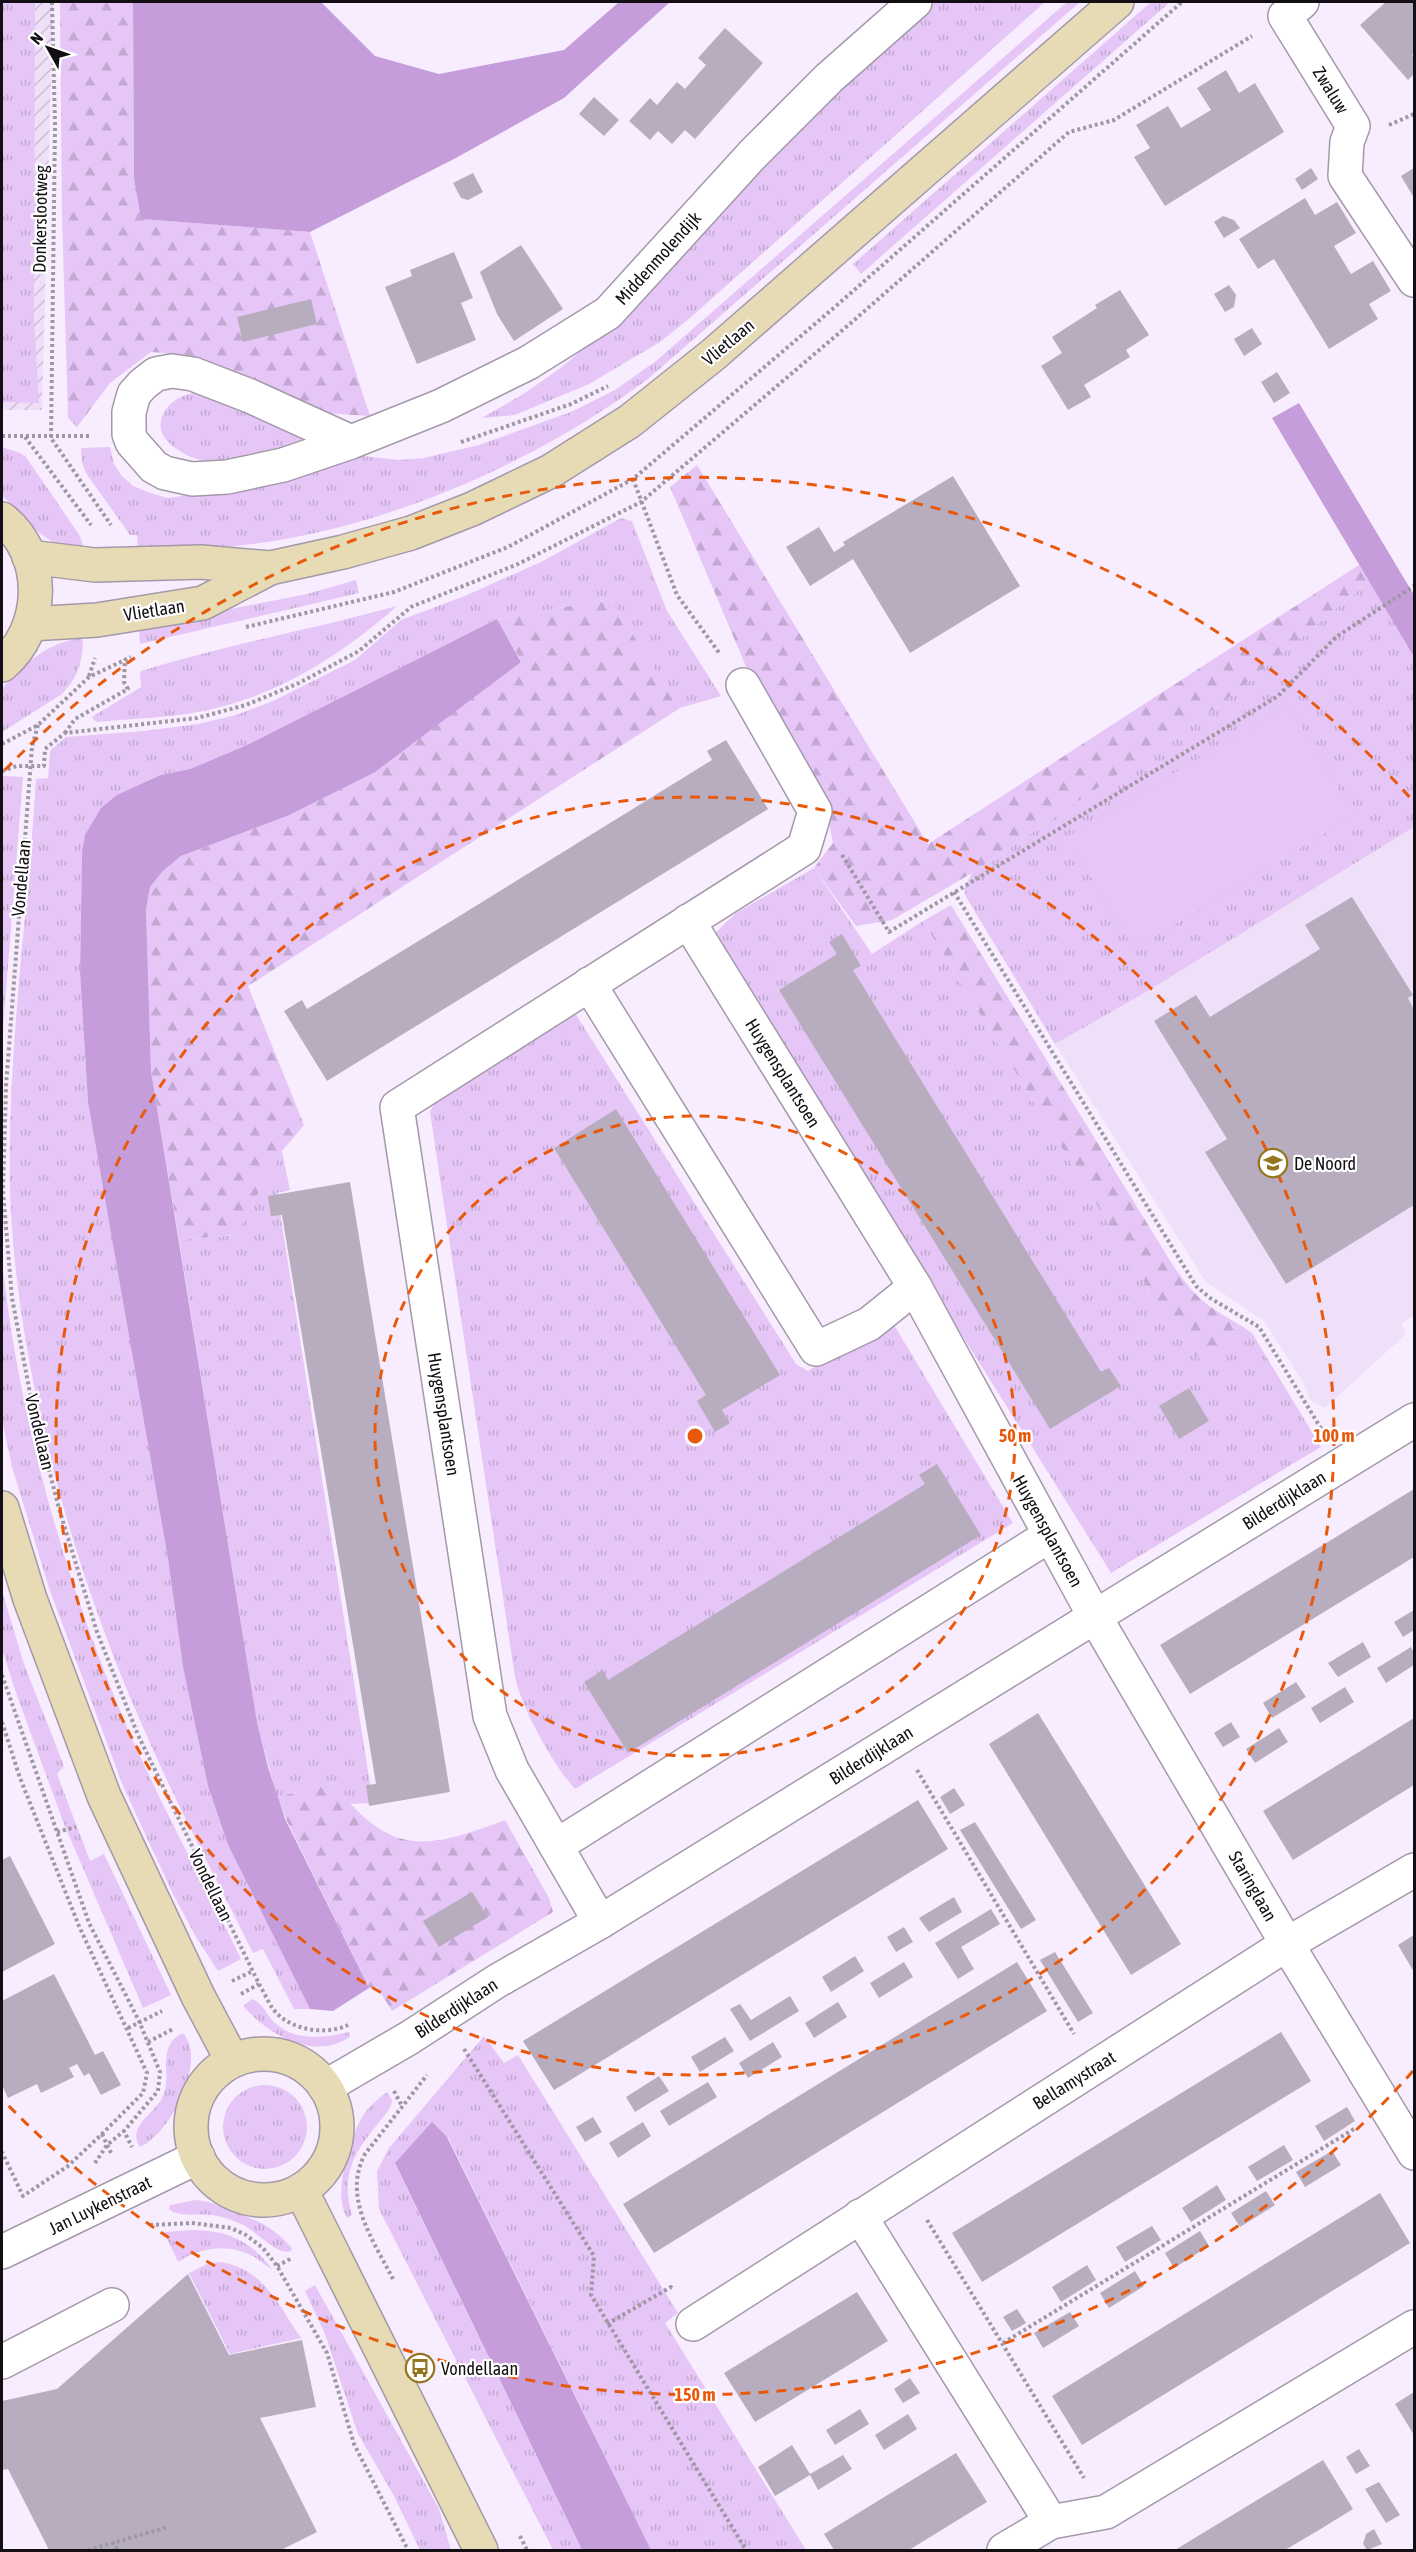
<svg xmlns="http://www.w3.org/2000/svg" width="1416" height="2552" viewBox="0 0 1416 2552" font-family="'Asap Condensed',sans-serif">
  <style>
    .built { fill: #efdff8 }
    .industrial { fill: url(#industrial-furrows) }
    .grass { fill: url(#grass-tufts) }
    .forest { fill: url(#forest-firs) }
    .pitch { fill: #e5c6f6 }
    .water { fill: #c59ddb }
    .building { fill: #b8adbe }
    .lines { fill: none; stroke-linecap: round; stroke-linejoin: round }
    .street-casing { stroke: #a399a9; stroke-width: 36 }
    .secondary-casing { stroke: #a399a9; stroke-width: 36 }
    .path { stroke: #9f97a3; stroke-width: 4; stroke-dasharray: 3 3; stroke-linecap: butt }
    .street { stroke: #fff; stroke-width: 33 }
    .secondary { stroke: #e6dbb4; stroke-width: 33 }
    .ring { fill: none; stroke: #e8590c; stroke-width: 3; stroke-dasharray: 10 8 }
    .labels { text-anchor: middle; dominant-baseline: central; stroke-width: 4.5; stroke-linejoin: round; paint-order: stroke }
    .street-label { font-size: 18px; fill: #120e14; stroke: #fff }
    .poi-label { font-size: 18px; fill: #120e14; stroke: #fff; text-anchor: start }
    .centre { fill: #e8590c; stroke: #fff; stroke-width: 3 }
    .ring-label { font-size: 18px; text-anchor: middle; font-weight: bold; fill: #e8590c; stroke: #fff; stroke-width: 4.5; stroke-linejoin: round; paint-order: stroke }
  </style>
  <defs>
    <pattern id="industrial-furrows" width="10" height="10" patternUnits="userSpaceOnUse" patternTransform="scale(1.5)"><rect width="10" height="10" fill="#efdff8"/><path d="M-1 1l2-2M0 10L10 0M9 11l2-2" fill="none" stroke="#ccbed4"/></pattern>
    <pattern id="grass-tufts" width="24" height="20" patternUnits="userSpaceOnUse" patternTransform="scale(1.5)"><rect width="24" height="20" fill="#e5c6f6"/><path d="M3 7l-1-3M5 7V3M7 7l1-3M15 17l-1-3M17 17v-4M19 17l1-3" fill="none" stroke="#c3a9d2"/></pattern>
    <pattern id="forest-firs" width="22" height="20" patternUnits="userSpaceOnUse" patternTransform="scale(1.5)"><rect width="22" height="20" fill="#e5c6f6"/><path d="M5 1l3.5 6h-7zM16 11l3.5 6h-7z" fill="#c3a9d2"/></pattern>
  </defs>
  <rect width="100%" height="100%" fill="#f8edfe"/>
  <path class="built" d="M1414 827V1315L1401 1324 1405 1330V1335L1325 1408 1310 1400 1303 1382 1264 1321 1206 1282 1055 1044 1141 995Z"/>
  <path class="industrial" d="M2 2H53L42 410H2Z"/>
  <g class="grass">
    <path d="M2 2H35L34 318 39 403 2 402Z"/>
    <path d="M925 2H1045L690 318 660 342 589 384 515 415 482 418 525 393 562 367 604 331 749 166Z"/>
    <path d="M1067 2H1080L648 379C538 461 389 527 252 544 214 549 176 549 138 550L137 535H130L86 473 82 463 81 448 110 447 114 464 122 476 133 486 150 493 168 498 215 491 285 477 363 456 399 460 424 458 479 445 571 412 615 390 656 361Z"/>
    <path d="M1151 2H1170L861 274 853 264Z"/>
    <path d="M194 393 226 401 303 434 304 440 300 447C275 452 227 466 204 461 180 455 146 435 167 408 174 399 183 395 194 393Z"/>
    <path d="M2 447 20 453 26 457 80 536 83 546C55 558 18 512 2 495Z"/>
    <path d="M621 518 632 521 667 611 721 696 680 708 610 599 497 619 247 745 190 769 161 775 82 853 80 972 88 1102 168 1559 183 1667 208 1786 228 1845 310 2009H294L263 1949 253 1953C216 1878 176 1804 143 1727 72 1568 15 1363 10 1188 7 1052 28 915 36 779L48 778 50 751 66 737 144 731 198 724 236 715 273 701 355 660 401 620 467 595 541 562Z"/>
    <path d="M356 580 359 593 140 644 139 627 307 594Z"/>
    <path d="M1369 581 1414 657V827L1141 995 1055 1044 966 897 964 889 972 873 1220 705Z"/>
    <path d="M397 606C340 657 269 701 192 713 161 718 128 719 96 722L92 717 141 687 140 672 144 670C227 645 313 629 397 606Z"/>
    <path d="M80 638 83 641C82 663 78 677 62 694L2 732V689C22 665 47 643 80 638Z"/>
    <path d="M4 776 23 777 2 1041V779Z"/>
    <path d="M814 868 872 954 923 921 1146 1285 1153 1306 1200 1359 1240 1325 1252 1333 1321 1447 1111 1573 712 936 736 913Z"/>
    <path d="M575 1013 796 1364 808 1371 891 1320 1013 1523 575 1789C553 1765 522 1709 515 1677L430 1112 434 1104Z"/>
    <path d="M282 1151 290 1190 277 1193 373 1803 349 1804 333 1783 277 1797 257 1722 179 1240 235 1235Z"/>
    <path d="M2 1262C19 1416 62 1570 121 1713 156 1797 201 1877 241 1959L218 1971 196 1937 173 1894 123 1786 50 1591 12 1467 2 1419Z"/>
    <path d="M2 1591 24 1664 64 1766 57 1774 90 1861 104 1854 171 1995 143 2008 64 1824 15 1690 2 1649Z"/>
    <path d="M252 1999C264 2004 265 2013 274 2022 294 2042 325 2038 349 2032L350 2037C312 2061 269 2035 243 2006Z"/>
    <path d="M183 2033C208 2062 170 2134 140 2147 126 2125 155 2115 163 2096 173 2074 155 2046 183 2033Z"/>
    <path d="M484 2036 504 2063 518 2055 678 2313 665 2323 806 2550H651L448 2137 395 2164 582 2550H553L379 2209 377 2171 389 2148Z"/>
    <circle cx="265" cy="2127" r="42"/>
    <path d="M387 2092 392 2100C392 2108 386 2113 381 2120 355 2151 340 2173 352 2215L348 2218C331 2197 351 2132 366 2111 372 2104 379 2098 387 2092Z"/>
    <path d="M196 2200C210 2201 220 2206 232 2211 260 2222 271 2225 292 2248L291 2251C277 2257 257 2231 243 2225 233 2220 221 2216 211 2215 195 2213 182 2218 169 2209L170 2205Z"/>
    <path d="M196 2230C229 2231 252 2242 272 2269 267 2267 262 2262 256 2258 232 2243 202 2246 178 2262L164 2232Z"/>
    <path d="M219 2262C263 2267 278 2305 301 2338L230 2354 189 2273 207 2264Z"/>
    <path d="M315 2285 439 2509 451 2550H420L394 2496 358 2434 325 2334 305 2291Z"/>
  </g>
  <g class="forest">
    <path d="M60 2H133L134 179 141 219 310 232 370 416 323 413 187 355 151 352 110 383 77 427 68 418 62 215Z"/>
    <path d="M697 465 928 844 1359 565 1369 581 1220 705 972 873 892 920 856 926 814 868 833 843 822 790 753 683 670 487Z"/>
    <path d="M610 599 680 708 248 986 304 1125 282 1151 235 1235 179 1240 151 1071 146 910 150 887 163 871 181 856 287 816 521 661 497 619Z"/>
    <path d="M951 905 1174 1267C1197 1299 1205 1305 1240 1325L1200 1359 1153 1306 1146 1285 923 921Z"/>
    <path d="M333 1783C389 1856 425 1851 505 1820L549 1898 553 1912 392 2011 377 1987 369 1988 286 1819 277 1797Z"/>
  </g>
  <path class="pitch" d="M1289 705 1354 816 1134 949 1067 837Z"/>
  <g class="water">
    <path d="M133 2H321L375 56 439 74 564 50 619 2H670L564 98 454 159 310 232 141 219 134 179Z"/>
    <path d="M1299 403 1414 595V657L1272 418Z"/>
    <path d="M497 619 521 662 375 772 287 816 181 856 163 871 150 887 146 910 151 1071 257 1722 268 1767 285 1819 369 1988 333 2011 310 2009 228 1845 208 1786 183 1667 168 1559 88 1102 80 972 82 853 85 835 101 808 117 795 161 775 190 769 247 745Z"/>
    <path d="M432 2122 447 2137 651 2550H582L395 2163Z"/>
  </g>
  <g class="building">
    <path d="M1386 2H1414V53L1412 55 1414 58V74L1408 80 1360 25Z"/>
    <path d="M725 28 763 63 695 139 685 130 672 144 658 131 650 140 629 121 650 98 657 105 677 82 685 89 706 65 698 58Z"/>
    <path d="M1226 70 1239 93 1255 83 1284 132 1165 206 1134 157 1150 148 1136 125 1168 106 1181 128 1211 110 1197 88Z"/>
    <path d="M594 97 619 120 604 136 579 114Z"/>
    <path d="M1311 168 1318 179 1302 190 1295 179Z"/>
    <path d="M1414 168V198L1401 176Z"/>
    <path d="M473 173 483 192 468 200 461 198 453 183Z"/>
    <path d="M1305 198 1315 215 1337 202 1356 233 1334 246 1351 274 1373 261 1391 291 1369 304 1378 319 1329 349 1274 259 1258 269 1239 239Z"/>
    <path d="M1223 216 1234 220 1240 228 1224 238 1214 222Z"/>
    <path d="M521 245 563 309 514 341 497 314 480 272Z"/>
    <path d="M454 252 473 298 461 303 476 340 417 364 385 287 412 276 410 270Z"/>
    <path d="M1229 285 1236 295 1234 307 1225 312 1214 294Z"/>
    <path d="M1120 290 1149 335 1126 350 1130 357 1084 385 1091 397 1068 410 1041 366 1062 353 1052 337 1097 308 1095 305Z"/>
    <path d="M311 299 317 324 243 342 237 317Z"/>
    <path d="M1252 328 1262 344 1244 356 1234 339Z"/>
    <path d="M1277 372 1290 393 1274 403 1261 382Z"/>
    <path d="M953 476 1020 586 910 653 853 559 810 586 786 547 819 527 834 552 845 545 843 542Z"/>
    <path d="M726 740 768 809 327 1081 284 1011 302 1000 307 1009 466 912 712 760 707 751Z"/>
    <path d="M1352 897 1413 995 1408 998 1414 1010V1205L1286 1284 1205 1152 1227 1139 1154 1021 1196 995 1210 1017 1320 949 1305 925Z"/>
    <path d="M842 934 861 966 853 970 1101 1372 1109 1368 1121 1386 1050 1429 779 990 837 954 829 942Z"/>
    <path d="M616 1109 780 1375 722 1410 730 1423 715 1432 697 1401 706 1395 554 1148Z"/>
    <path d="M350 1182 450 1792 369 1806 366 1785 376 1784 282 1215 271 1216 268 1196Z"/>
    <path d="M1189 1388 1209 1421 1179 1439 1159 1406Z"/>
    <path d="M937 1464 981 1535 628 1753 584 1682 603 1670 608 1680 925 1484 919 1475Z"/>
    <path d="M1414 1489V1557L1190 1694 1160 1645Z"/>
    <path d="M1414 1610V1630L1403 1637 1394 1622Z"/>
    <path d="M1363 1642 1371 1657 1338 1677 1328 1663Z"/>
    <path d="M1411 1647 1414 1653V1665L1386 1683 1377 1668Z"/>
    <path d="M1296 1682 1306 1697 1272 1718 1263 1703Z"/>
    <path d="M1345 1687 1354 1702 1320 1723 1311 1708Z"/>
    <path d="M1038 1713 1181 1944 1131 1975 989 1744Z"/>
    <path d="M1414 1718V1785L1293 1860 1263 1811Z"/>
    <path d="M1231 1722 1240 1737 1223 1747 1214 1733Z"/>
    <path d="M1279 1728 1288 1742 1255 1763 1246 1749Z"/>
    <path d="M954 1788 965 1805 950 1814 940 1797Z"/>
    <path d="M918 1800 948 1849 554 2090 523 2041Z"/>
    <path d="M975 1822 1036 1920 1021 1929 960 1830Z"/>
    <path d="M10 1856 55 1944 2 1972V1860Z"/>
    <path d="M472 1892 488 1917 439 1947 423 1921Z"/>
    <path d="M954 1897 962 1912 929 1932 919 1918Z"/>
    <path d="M991 1909 1000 1924 961 1947 974 1969 958 1979 935 1943Z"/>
    <path d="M904 1927 913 1942 896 1952 887 1937Z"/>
    <path d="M1414 1935V1972L1398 1945Z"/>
    <path d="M1055 1952 1093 2013 1078 2022 1040 1960Z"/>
    <path d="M855 1956 864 1971 831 1992 822 1977Z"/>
    <path d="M904 1962 913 1977 879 1998 870 1983Z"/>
    <path d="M1017 1962 1047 2011 654 2253 623 2204Z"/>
    <path d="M54 1974 95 2055 103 2051 121 2085 101 2095 89 2073 84 2076 77 2064 69 2068 74 2077 41 2093 37 2084 8 2098 2 2085V2001Z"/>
    <path d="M790 1996 799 2011 750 2041 730 2009 740 2004 751 2020Z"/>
    <path d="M838 2002 847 2017 814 2038 805 2023Z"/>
    <path d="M1281 2032 1311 2081 982 2282 952 2233Z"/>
    <path d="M725 2037 734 2051 700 2072 691 2057Z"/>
    <path d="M773 2042 782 2057 748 2078 739 2063Z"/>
    <path d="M659 2076 669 2091 635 2112 626 2097Z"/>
    <path d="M708 2082 717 2097 669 2126 660 2111Z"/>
    <path d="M1347 2107 1355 2121 1324 2141 1315 2126Z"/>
    <path d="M593 2117 602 2132 585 2142 576 2127Z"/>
    <path d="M643 2122 651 2136 618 2158 609 2143Z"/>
    <path d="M1284 2145 1293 2160 1257 2181 1248 2167Z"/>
    <path d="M1332 2151 1341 2165 1305 2187 1296 2172Z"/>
    <path d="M1217 2185 1226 2200 1191 2222 1182 2208Z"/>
    <path d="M1266 2191 1275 2205 1240 2227 1231 2213Z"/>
    <path d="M1380 2193 1410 2243 1082 2445 1052 2396Z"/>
    <path d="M1152 2226 1161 2240 1125 2262 1116 2247Z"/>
    <path d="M1200 2231 1209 2246 1174 2268 1165 2253Z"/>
    <path d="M1087 2265 1096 2280 1061 2302 1052 2287Z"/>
    <path d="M1135 2271 1144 2286 1109 2308 1100 2293Z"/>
    <path d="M188 2274 229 2355 302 2340 316 2407 260 2418 317 2532 283 2549 284 2550H49L8 2469 2 2470V2401L57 2389Z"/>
    <path d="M857 2292 888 2341 755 2422 724 2373Z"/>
    <path d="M1017 2309 1026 2323 1012 2331 1003 2317Z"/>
    <path d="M1070 2312 1079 2326 1043 2348 1034 2333Z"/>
    <path d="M910 2378 920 2393 903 2403 894 2389Z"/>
    <path d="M1414 2392V2435L1395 2404Z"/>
    <path d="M860 2409 869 2424 835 2445 826 2430Z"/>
    <path d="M908 2414 917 2429 884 2450 875 2435Z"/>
    <path d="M792 2445 810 2474 843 2455 852 2469 818 2490 810 2475 775 2496 758 2467Z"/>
    <path d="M1359 2449 1370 2466 1356 2474 1346 2457Z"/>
    <path d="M956 2453 987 2502 909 2550H834L824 2534Z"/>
    <path d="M1323 2460 1353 2509 1319 2530 1285 2550H1175Z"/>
    <path d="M1379 2482 1400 2515 1386 2523 1365 2489Z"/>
    <path d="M1374 2529 1382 2544 1367 2550 1363 2544 1366 2534Z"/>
  </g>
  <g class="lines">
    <g class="street-casing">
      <g id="street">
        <path d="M1302 2 1285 16 1353 126 1347 142 1345 176 1414 280"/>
        <path d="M351 442 250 396 193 374 172 371 156 374 143 384 134 394 129 412V434L132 442 154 467 165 473 192 479 227 477 283 465 351 442 441 406 528 363 608 313 752 155 829 78 915 2"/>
        <path d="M589 984 816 1349 869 1324 915 1287 688 921"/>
        <path d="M915 1287 1095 1617 1287 1944 1414 2153"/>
        <path d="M556 1846 1050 1535"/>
        <path d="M600 1922 512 1770 490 1716 397 1107 804 848 815 811 743 685"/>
        <path d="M325 2087 409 2038 497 1981 600 1922 1414 1420"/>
        <path d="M860 2216 1051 2522"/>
        <path d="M2 2252 198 2157"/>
        <path d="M693 2324 1287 1944 1414 1870"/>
        <path d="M2 2362 112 2305"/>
        <path d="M1004 2550 1051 2522 1106 2512 1414 2327"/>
      </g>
    </g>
    <g class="secondary-casing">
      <g id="secondary">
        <path d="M2 519C48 555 45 629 2 665"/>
        <path d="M29 557 95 565 201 562 270 568"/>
        <path d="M30 624 97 620 203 603 270 568 343 552 411 533 472 509 551 471 630 421 714 354 1117 2"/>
        <path d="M2 1508 30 1599 104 1796 198 1996 232 2060"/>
        <circle cx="264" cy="2127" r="73"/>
        <path d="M301 2190 481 2550"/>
      </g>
    </g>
    <g class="path">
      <path d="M52 2 55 125 51 438 111 525"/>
      <path d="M1389 125 1414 114"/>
      <path d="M2 436H90"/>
      <path d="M25 437 91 525"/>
      <path d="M461 442 571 404 608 386"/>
      <path d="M633 479 677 595 720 654"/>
      <path d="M246 627 394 592 508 547 633 479 836 306 1182 2"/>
      <path d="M89 676 95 658"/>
      <path d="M38 725 32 747 6 1086 3 1192 12 1298 33 1409 60 1512 97 1632 138 1735 259 1984C264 1992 268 2002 273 2009 289 2030 325 2036 348 2025"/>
      <path d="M65 733 75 719 128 689 124 682 125 659"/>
      <path d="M2 744 38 725 89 677 131 657"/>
      <path d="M2 771 17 766H44L45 749 65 733 197 718 246 705 299 683 359 651 411 607 518 564 641 502 852 322 1069 132 1114 120 1252 36"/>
      <path d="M842 855 889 932 1278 696 1336 637 1414 586"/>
      <path d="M954 892 1196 1286 1210 1298 1259 1327 1322 1430"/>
      <path d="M2 1675 89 1923 139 2021 160 2072 158 2091 124 2131 132 2147"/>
      <path d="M2 1722 20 1778 79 1926 147 2073 143 2093 102 2134 68 2166 23 2196 2 2152"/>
      <path d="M917 1770 1074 2034"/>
      <path d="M57 1832 76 1827"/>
      <path d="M232 1981 253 1971"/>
      <path d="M241 1994 259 1984"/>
      <path d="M128 2028 162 2011"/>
      <path d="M148 2042 173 2029"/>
      <path d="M464 2049 594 2256 591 2295 746 2550"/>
      <path d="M394 2091 402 2106"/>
      <path d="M102 2134 112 2155"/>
      <path d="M95 2163 107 2145 124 2131"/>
      <path d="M927 2220 1084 2478"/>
      <path d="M150 2225 192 2223 231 2228 246 2235 263 2248 277 2266 327 2353 354 2444 408 2550"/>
      <path d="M277 2266 292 2258"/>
      <path d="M393 2279C373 2240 342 2197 365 2154L427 2075"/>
      <path d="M607 2324 671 2287 673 2290"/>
      <path d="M1003 2343 1354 2129"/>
      <path d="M520 2536 527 2550"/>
      <path d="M112 2542 118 2550"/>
      <path d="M88 2550 168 2527"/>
    </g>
    <use href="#street" class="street"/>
    <use href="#secondary" class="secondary"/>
  </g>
  <g class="ring">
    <circle cx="695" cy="1436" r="320"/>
    <circle cx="695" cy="1436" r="639"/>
    <path d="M1413 2071A959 959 0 0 1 5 2102M5 770A959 959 0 0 1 1413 801"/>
  </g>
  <defs>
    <g id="school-ring" transform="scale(1.5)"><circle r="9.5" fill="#fff" stroke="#94761e" stroke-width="1.5"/><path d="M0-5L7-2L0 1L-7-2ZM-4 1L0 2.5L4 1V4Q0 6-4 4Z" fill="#94761e"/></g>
    <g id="bus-ring" transform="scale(1.5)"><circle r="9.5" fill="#fff" stroke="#94761e" stroke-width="1.5"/><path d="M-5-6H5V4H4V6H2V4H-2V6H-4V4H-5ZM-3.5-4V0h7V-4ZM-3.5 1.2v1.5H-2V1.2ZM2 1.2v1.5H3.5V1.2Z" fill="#94761e"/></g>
  </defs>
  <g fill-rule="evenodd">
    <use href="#school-ring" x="1273" y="1163"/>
    <use href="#bus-ring" x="420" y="2368"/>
  </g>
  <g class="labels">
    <g class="street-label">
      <text transform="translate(1331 90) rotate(58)">Zwaluw</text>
      <text transform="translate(40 219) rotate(-89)">Donkerslootweg</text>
      <text transform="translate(658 258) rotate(-48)">Middenmolendijk</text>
      <text transform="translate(728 342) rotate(-40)">Vlietlaan</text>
      <text transform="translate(154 610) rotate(-9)">Vlietlaan</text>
      <text transform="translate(21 878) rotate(-85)">Vondellaan</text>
      <text transform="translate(783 1073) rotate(58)">Huygensplantsoen</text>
      <text transform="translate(444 1414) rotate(81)">Huygensplantsoen</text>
      <text transform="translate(40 1432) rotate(77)">Vondellaan</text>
      <text transform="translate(1284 1500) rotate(-32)">Bilderdijklaan</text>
      <text transform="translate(1048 1531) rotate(61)">Huygensplantsoen</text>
      <text transform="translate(871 1755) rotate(-32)">Bilderdijklaan</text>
      <text transform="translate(211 1885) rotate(64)">Vondellaan</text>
      <text transform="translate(1253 1886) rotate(60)">Staringlaan</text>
      <text transform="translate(456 2008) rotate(-33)">Bilderdijklaan</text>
      <text transform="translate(1074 2080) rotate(-32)">Bellamystraat</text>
      <text transform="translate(100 2205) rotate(-26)">Jan Luykenstraat</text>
    </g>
    <g class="poi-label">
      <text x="1294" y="1163">De Noord</text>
      <text x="441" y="2368">Vondellaan</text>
    </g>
  </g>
  <circle cx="695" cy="1436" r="9" class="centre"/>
  <g class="ring-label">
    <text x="1015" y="1442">50 m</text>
    <text x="1334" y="1442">100 m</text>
    <text x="695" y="2401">150 m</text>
  </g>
  <rect width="1416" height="2552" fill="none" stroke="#120e14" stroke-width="6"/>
  <g transform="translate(48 48) rotate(310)" stroke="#ffffff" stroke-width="4.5" paint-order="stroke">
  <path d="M0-4.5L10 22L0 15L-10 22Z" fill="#120e14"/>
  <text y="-9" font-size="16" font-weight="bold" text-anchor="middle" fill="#120e14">N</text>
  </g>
</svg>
